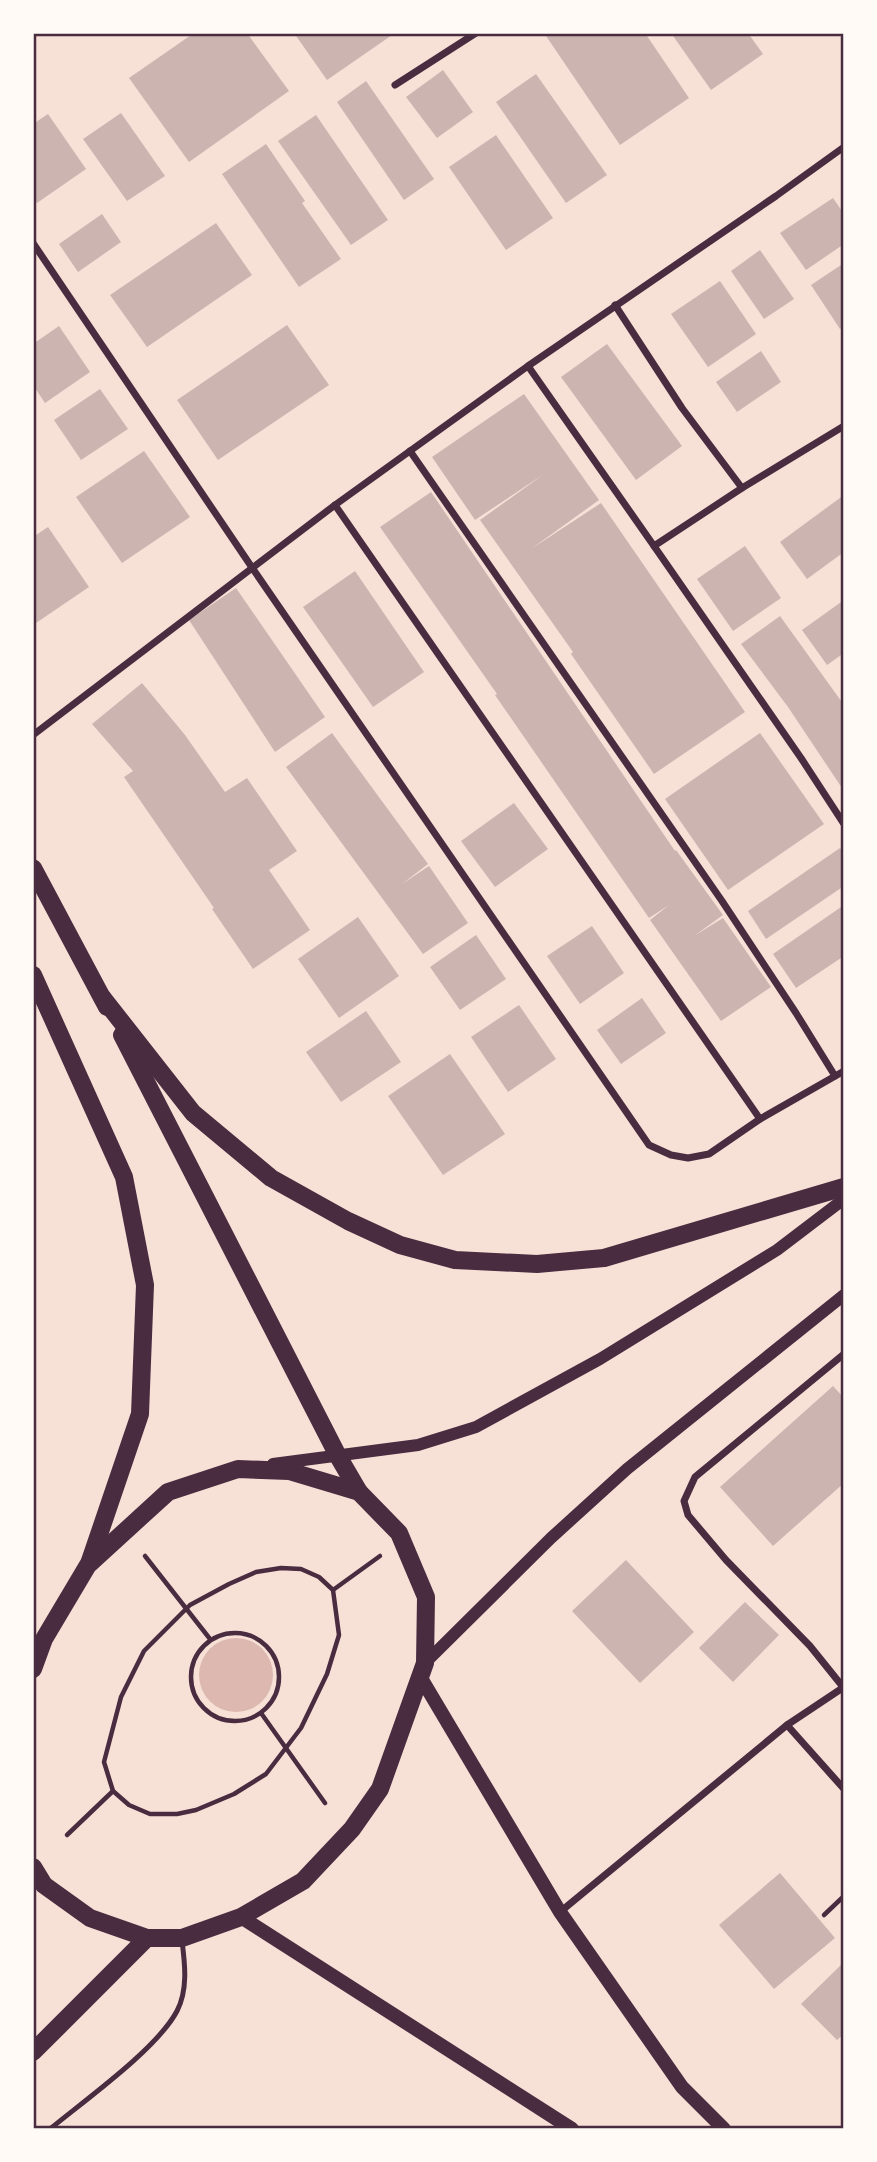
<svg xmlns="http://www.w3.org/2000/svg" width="877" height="2162" viewBox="0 0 877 2162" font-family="'Source Serif 4',serif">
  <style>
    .water { fill: #dcb8b0 }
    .building { fill: #ccb4b1 }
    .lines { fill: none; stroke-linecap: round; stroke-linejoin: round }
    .path { stroke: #4a2c40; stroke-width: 4.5 }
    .service { stroke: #4a2c40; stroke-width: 5 }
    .minor { stroke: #4a2c40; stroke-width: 7 }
    .tertiary { stroke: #4a2c40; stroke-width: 12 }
    .secondary { stroke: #4a2c40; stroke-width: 14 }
    .primary { stroke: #4a2c40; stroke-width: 18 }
    .neatline { fill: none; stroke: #4a2c40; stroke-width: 2.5 }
  </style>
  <rect width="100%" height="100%" fill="#f7e1d7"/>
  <circle class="water" cx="236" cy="1675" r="37"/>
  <g class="building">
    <path d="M194 33H247L289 91 189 162 129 78Z"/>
    <path d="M294 33H395L327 80Z"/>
    <path d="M544 33H645L689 98 620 145Z"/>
    <path d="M671 33H748L763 54 711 90Z"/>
    <path d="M443 70 473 112 437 138 406 97Z"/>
    <path d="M536 74 607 175 566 203 496 102Z"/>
    <path d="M366 81 434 179 404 200 337 102Z"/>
    <path d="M121 113 165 176 127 201 83 139Z"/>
    <path d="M48 114 86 169 37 203 33 197V124Z"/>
    <path d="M316 115 388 220 351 245 278 141Z"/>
    <path d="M496 135 553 218 506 250 449 167Z"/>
    <path d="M266 144 305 201 302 203 341 259 299 287 222 174Z"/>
    <path d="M833 198 844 214V244L806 270 780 233Z"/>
    <path d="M102 214 121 242 78 272 59 244Z"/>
    <path d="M216 223 252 275 147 347 110 295Z"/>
    <path d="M760 250 794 299 764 319 731 271Z"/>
    <path d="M844 263V326L840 329 811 285Z"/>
    <path d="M720 281 756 334 708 367 671 314Z"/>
    <path d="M287 325 329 385 218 460 177 400Z"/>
    <path d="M59 326 90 372 45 403 33 385V344Z"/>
    <path d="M607 344 682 446 636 480 561 377Z"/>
    <path d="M761 351 781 382 737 412 716 382Z"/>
    <path d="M100 389 128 429 81 460 54 420Z"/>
    <path d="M524 394 599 500 531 549 601 503 745 712 654 774 571 654 573 652 480 520 544 474 475 520 432 457Z"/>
    <path d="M144 451 190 517 122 563 76 497Z"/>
    <path d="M431 492 675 851 676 850 723 915 694 936 723 918 771 987 721 1021 650 920 669 905 649 918 495 695 497 694 380 527Z"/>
    <path d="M844 495V552L807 579 780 542Z"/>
    <path d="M48 527 89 587 33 625V537Z"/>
    <path d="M745 546 781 598 733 631 697 579Z"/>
    <path d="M355 571 424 672 373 707 303 607Z"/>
    <path d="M236 588 325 717 275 752 189 620Z"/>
    <path d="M844 600V653L827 665 802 630Z"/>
    <path d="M780 616 844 705V791L788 707 741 644Z"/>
    <path d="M142 683 185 735 225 792 247 778 297 851 269 870 310 930 253 969 212 909 214 908 124 777 133 771 92 724Z"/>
    <path d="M332 733 428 864 402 884 429 866 468 923 423 954 286 767Z"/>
    <path d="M760 733 824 824 728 890 665 799Z"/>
    <path d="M514 803 548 849 495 887 461 841Z"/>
    <path d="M840 848 844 853V886L766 939 748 911Z"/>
    <path d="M844 905V956L796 988 773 954Z"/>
    <path d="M358 917 399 976 339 1018 298 959Z"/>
    <path d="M592 926 624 973 580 1004 547 956Z"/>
    <path d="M476 935 506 979 460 1010 430 967Z"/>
    <path d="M642 998 666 1033 621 1064 597 1030Z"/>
    <path d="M519 1005 556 1059 508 1092 471 1037Z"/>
    <path d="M366 1011 401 1062 341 1102 306 1052Z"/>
    <path d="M450 1054 505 1134 443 1175 388 1096Z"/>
    <path d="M833 1386 844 1398V1483L773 1546 720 1487Z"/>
    <path d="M626 1560 694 1632 640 1683 572 1611Z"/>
    <path d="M745 1602 779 1635 733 1682 699 1648Z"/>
    <path d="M780 1873 835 1938 774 1989 719 1925Z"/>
    <path d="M844 1962V2034L837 2040 801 2004Z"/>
  </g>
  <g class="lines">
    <g class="path">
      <path d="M145 1556 210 1639"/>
      <path d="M281 1568 301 1569 319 1577 333 1590 339 1635 327 1674 301 1728 266 1774 234 1794 196 1810 177 1814H150L129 1805 113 1791 104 1762 121 1697 144 1651 190 1605 229 1584 256 1572Z"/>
      <path d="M333 1590 380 1556"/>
      <circle cx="235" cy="1677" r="44"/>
      <path d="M261 1713 325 1803"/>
      <path d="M67 1835 113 1791"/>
      <path d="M824 1915 844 1896"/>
    </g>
    <path class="service" d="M50 2129C85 2100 157 2049 177 2011 188 1990 185 1964 182 1941"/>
    <g class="minor">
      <path d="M395 85 476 33"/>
      <path d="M33 243 253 569 649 1145 671 1155 688 1158 709 1154 760 1119 844 1071"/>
      <path d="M615 305 682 408 742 488 844 426"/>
      <path d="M528 366 654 546 742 488"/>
      <path d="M410 451 722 901 796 1013 835 1076"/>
      <path d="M335 505 760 1119"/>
      <path d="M654 546 801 758 844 824"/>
      <path d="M33 735 335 505 528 366 776 196 844 147"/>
      <path d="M843 1687 810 1646 726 1560 688 1515 684 1501 695 1477 844 1354"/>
      <path d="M787 1725 844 1789"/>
      <path d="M560 1912 787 1725 844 1687"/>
    </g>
    <g class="tertiary">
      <path d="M273 1464 418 1445 476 1427 600 1359 777 1250 844 1199"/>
      <path d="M425 1663 551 1538 627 1469 844 1295"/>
    </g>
    <g class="secondary">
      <path d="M421 1678 560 1912 682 2087 724 2129"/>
      <path d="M241 1917 572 2129"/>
    </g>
    <g class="primary">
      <path d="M33 868 107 1007"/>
      <path d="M33 975 124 1177 145 1285 140 1414 90 1561"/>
      <path d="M102 997 193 1113 271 1178 348 1221 400 1245 455 1260 537 1264 604 1258 844 1187"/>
      <path d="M122 1035 338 1456 359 1492"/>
      <path d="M33 1669 44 1639 88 1565 168 1492 238 1469 289 1471 359 1492 399 1533 426 1597 425 1663 380 1789 352 1829 303 1881 241 1917 182 1938H147L90 1918 44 1885 33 1867"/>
      <path d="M33 2052 147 1938"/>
    </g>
  </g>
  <rect width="877" height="2162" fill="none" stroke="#fffaf5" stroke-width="70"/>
  <rect x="35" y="35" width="807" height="2092" class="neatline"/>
</svg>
